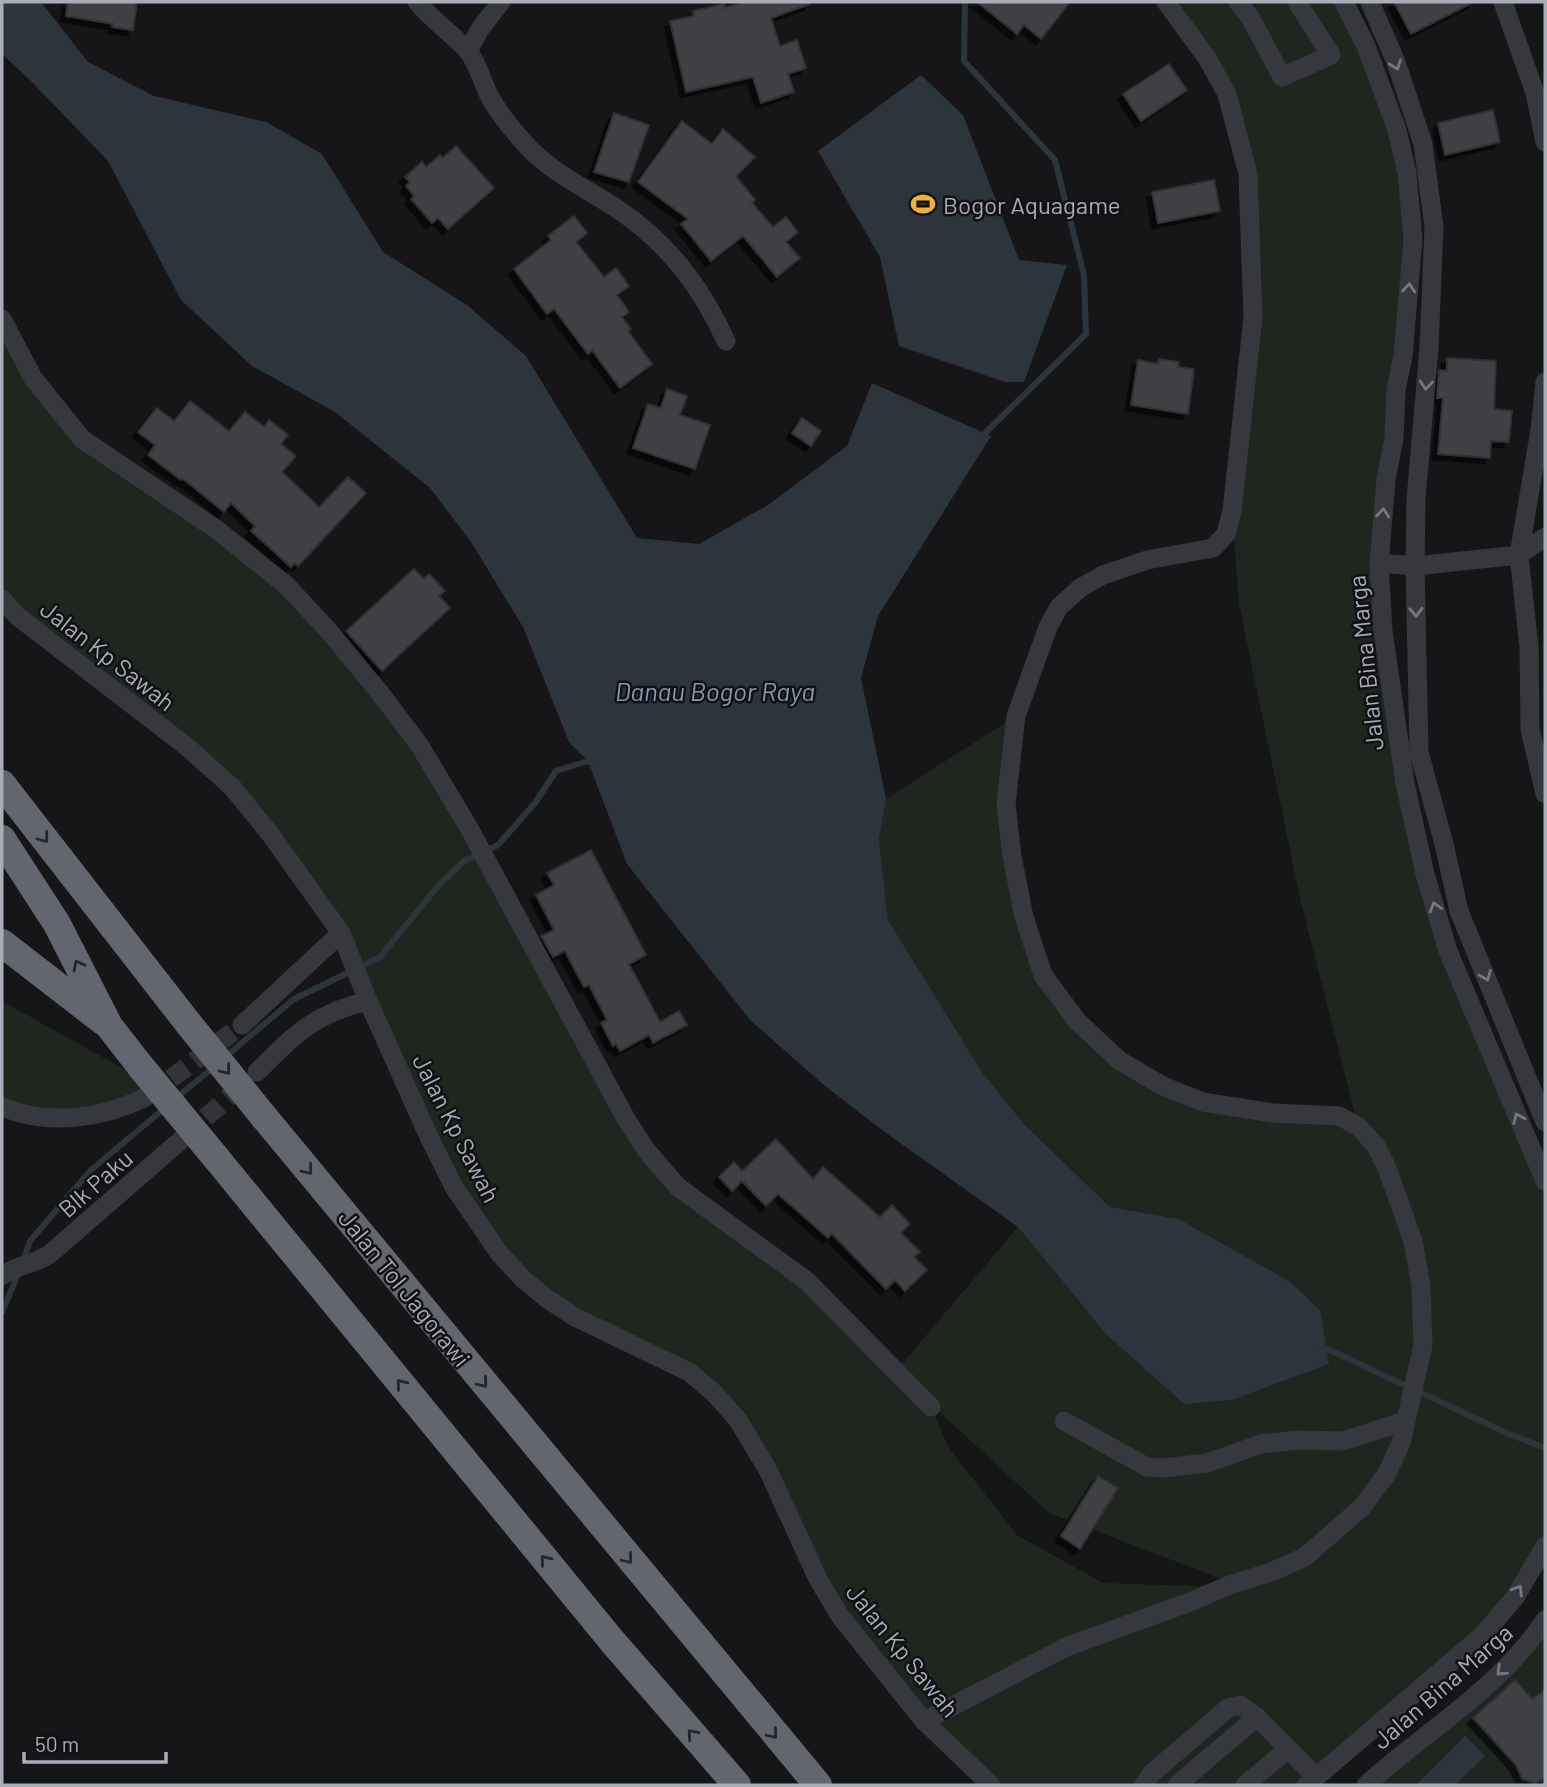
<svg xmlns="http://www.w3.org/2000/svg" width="1547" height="1787" viewBox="0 0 1547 1787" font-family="Barlow,sans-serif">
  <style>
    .green { fill: #1e261f; fill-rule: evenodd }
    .water { fill: #2c353c }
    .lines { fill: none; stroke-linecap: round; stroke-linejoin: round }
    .stream { stroke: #2c353c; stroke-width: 6 }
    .building { fill: #404145; stroke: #303034; stroke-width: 2; filter: url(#shadow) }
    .minor-tunnel { stroke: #333438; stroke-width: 19; stroke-dasharray: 19 10; stroke-linecap: butt }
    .minor { stroke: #37383d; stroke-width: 19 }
    .highway { stroke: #63666e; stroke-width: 28 }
    .highway-bridge { stroke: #63666e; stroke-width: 28 }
    .oneway { stroke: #757881 }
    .oneway2 { stroke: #26262a }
    .labels { text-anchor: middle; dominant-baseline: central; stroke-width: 5; stroke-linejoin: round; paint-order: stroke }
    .poi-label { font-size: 24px; fill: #a8adb8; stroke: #111113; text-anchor: start }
    .street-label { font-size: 24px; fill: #a8adb8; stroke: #111113 }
    .water-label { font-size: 26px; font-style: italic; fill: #7f9bb3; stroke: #111113 }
  </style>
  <defs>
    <filter id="shadow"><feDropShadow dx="-5.5" dy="5.5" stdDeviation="0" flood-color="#0009"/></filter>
  </defs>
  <rect width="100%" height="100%" fill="#161618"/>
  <g class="green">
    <path d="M1165 2H1344L1397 130 1413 239 1379 563 1425 874 1545 1180V1549L1516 1596 1307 1785H991L837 1612 714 1393 546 1298 454 1187 345 941 231 786 2 599V319L82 439 286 585 380 693 646 1150 807 1281 896 1371 1018 1227 1105 1333 1232 1400 1329 1364 1289 1281 1179 1219 1110 1207 1024 1124 982 1072 888 920 879 839 886 799 1016 716 1006 804 1043 975 1120 1061 1203 1102 1358 1125 1301 903 1239 604 1232 511 1250 239 1227 94ZM919 1393 1049 1513 1232 1583 1225 1587 1103 1583 1017 1535 949 1448 931 1407Z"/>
    <path d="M2 1001 158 1088 100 1115 2 1107Z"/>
    <path d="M1545 1621V1785H1366Z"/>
  </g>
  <g class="water">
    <path d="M2 2H41L88 62 154 96 266 122 322 154 383 252 467 305 526 356 637 538 699 544 768 505 847 446 872 383 991 436 878 616 861 678 886 799 879 839 888 920 982 1072 1024 1124 1110 1207 1179 1219 1289 1281 1320 1310 1329 1364 1232 1400 1184 1404 1105 1333 1018 1227 882 1130 825 1086 750 1020 627 864 588 761 569 742 523 627 471 542 430 488 335 412 252 366 181 300 108 161 31 81 2 54Z"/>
    <path d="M921 75 963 115 1019 260 1067 265 1024 382H1005L899 346 880 257 818 151Z"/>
    <path d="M1465 1736 1485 1756 1455 1785H1416Z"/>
  </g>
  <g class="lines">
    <g class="stream">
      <path d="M965 2 964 61 1055 160 1084 275 1086 334 980 438"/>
      <path d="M225 1057 294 999 380 957 439 885 464 861 498 845 535 803 556 771 588 761 594 764"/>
      <path d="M176 1098 214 1067"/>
      <path d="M23 1262 30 1241 91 1170 166 1107"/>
      <path d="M2 1312 19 1272"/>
      <path d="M1321 1346 1509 1434 1545 1448"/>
    </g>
  </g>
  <g class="building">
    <path d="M68 2H137L133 30 112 27 113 24 66 16Z"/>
    <path d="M743 2H810V4L771 18 780 46 797 40 806 68 788 74 794 92 761 103 753 77 686 92 670 21 694 16 693 11 724 4 725 8Z"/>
    <path d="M977 2H1070L1041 39 1024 25 1017 34Z"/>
    <path d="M1394 2H1474L1411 34Z"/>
    <path d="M1169 64 1187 90 1141 121 1123 94Z"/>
    <path d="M1493 110 1500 142 1445 155 1438 123Z"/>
    <path d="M614 113 649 125 629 182 594 172Z"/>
    <path d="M682 121 712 144 723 129 755 157 736 176 755 200 752 203 773 227 786 217 798 232 786 242 800 258 777 277 743 236 711 261 681 224 688 219 638 182Z"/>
    <path d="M456 146 494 188 448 229 438 218 432 223 411 199 414 196 406 186 410 182 405 177 422 162 426 167 440 155 443 158Z"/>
    <path d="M1214 180 1220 211 1158 223 1152 192Z"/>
    <path d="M574 216 587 233 576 242 604 277 616 268 629 286 617 295 629 312 622 317 631 329 628 331 652 364 620 388 592 350 588 354 554 309 547 314 514 269 551 240 548 236Z"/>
    <path d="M1447 358 1496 361 1494 409 1512 411 1509 442 1491 441 1490 458 1438 454 1443 398H1437L1439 370 1447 371Z"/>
    <path d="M1159 359 1179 362 1178 367 1194 369 1188 414 1131 405 1138 360 1158 364Z"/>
    <path d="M667 389 687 396 680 415 710 425 695 469 633 448 648 404 661 408Z"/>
    <path d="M190 401 229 431 245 412 264 427 269 420 288 435 281 444 296 456 282 472 319 507 348 477 366 493 298 566 295 563 291 567 251 531 255 526 231 503 224 512 182 478 181 480 148 455 155 445 138 432 157 408 174 421Z"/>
    <path d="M802 418 821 431 811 446 792 433Z"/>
    <path d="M414 569 424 579 429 574 445 591 439 596 450 608 382 671 346 631Z"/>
    <path d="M591 850 646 955 629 964 660 1022 679 1011 687 1025 653 1043 649 1035 620 1051 616 1044 613 1046 601 1023 607 1020 589 985 584 987 565 951 553 957 541 936 554 930 536 895 554 885 547 873Z"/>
    <path d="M776 1139 813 1179 823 1167 880 1217 892 1205 910 1224 901 1233 920 1252 914 1257 927 1270 905 1291 895 1280 886 1289 832 1234 828 1238 778 1194 766 1206 742 1181 732 1191 719 1177 734 1162 742 1171Z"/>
    <path d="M1098 1476 1118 1488 1080 1549 1061 1536Z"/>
    <path d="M1515 1680 1532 1699 1545 1690V1778L1535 1783 1522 1779 1516 1765 1473 1718Z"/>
  </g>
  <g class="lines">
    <g class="minor-tunnel">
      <path d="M148 1096 242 1025"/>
      <path d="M184 1137 248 1080"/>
    </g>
    <g class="minor">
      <path d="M417 2C432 20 451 33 467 50 478 62 482 83 490 97 500 115 515 133 529 148 554 174 587 189 616 208 667 242 701 286 726 341"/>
      <path d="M1238 2 1250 17 1282 77 1331 55 1297 2"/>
      <path d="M1344 2 1366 46 1397 130 1407 173 1413 239 1403 356 1396 390 1394 438 1386 480 1379 563 1383 631 1405 783 1425 874 1448 951 1545 1181"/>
      <path d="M1370 2 1396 62 1423 144 1434 227 1429 348 1416 499 1415 566 1419 752 1444 844 1459 911 1545 1122"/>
      <path d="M1503 2 1535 93 1545 142"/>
      <path d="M468 51 480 29 501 2"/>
      <path d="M2 319 33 378 82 439 216 529 286 585 328 630 380 693 420 746 469 828 625 1117 646 1150 678 1187 807 1281 931 1407"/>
      <path d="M1545 382 1540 430 1519 555 1529 647 1530 729 1545 794"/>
      <path d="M1379 563 1415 566 1519 555 1545 537"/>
      <path d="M2 599 17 616 186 746 232 787 271 835 341 933 368 1001 430 1139 454 1187 499 1253 523 1279 546 1298 575 1317 689 1372 714 1393 738 1420 768 1470 818 1579 840 1616 924 1721 991 1785"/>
      <path d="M242 1025 341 933"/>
      <path d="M257 1072C294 1035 315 1013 368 1001"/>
      <path d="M2 1107C49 1126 101 1119 146 1097"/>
      <path d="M2 1276C18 1263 36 1265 51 1253L181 1140"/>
      <path d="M1064 1421 1147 1467 1163 1468 1207 1463 1261 1444 1298 1440 1343 1441 1405 1421"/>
      <path d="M924 1721 1066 1647 1190 1602 1232 1584 1271 1572 1305 1557 1362 1507 1386 1475 1401 1443 1423 1345 1421 1286 1413 1241 1387 1168 1376 1146 1358 1126 1339 1116 1273 1113 1203 1102 1163 1086 1120 1061 1077 1021 1043 975 1024 917 1012 856 1006 804 1016 716 1048 627 1059 607 1080 588 1103 575 1147 560 1213 548 1226 534 1232 511 1253 317 1248 174 1227 94 1207 58 1166 2"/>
      <path d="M1144 1785 1151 1774 1228 1708 1240 1705 1257 1717 1316 1777"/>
      <path d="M1177 1785 1257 1717"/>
      <path d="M1245 1785 1288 1749"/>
      <path d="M1307 1785 1483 1635 1516 1596 1545 1546"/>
      <path d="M1366 1785C1426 1731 1500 1688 1545 1620"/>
    </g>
    <g class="highway">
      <path d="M2 784 188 1023"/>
      <path d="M2 839 57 924 109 1026 141 1067"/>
      <path d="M2 943 104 1022"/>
      <path d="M264 1117 818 1785"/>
      <path d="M217 1159 612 1641 737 1785"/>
    </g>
    <g class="highway-bridge">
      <path d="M188 1023 264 1117"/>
      <path d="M141 1067 217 1159"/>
    </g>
  </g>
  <defs><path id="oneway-chevron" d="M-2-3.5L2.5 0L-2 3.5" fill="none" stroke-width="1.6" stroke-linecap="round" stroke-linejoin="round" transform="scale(1.75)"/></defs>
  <g class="oneway">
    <use href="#oneway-chevron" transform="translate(1396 65) rotate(70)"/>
    <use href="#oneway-chevron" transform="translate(1409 288) rotate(-85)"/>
    <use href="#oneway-chevron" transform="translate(1426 385) rotate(95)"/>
    <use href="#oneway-chevron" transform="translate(1383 513) rotate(-85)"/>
    <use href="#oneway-chevron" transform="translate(1416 612) rotate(88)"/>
    <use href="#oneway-chevron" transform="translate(1435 907) rotate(-107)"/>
    <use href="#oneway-chevron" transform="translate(1486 976) rotate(68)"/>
    <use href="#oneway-chevron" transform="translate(1518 1118) rotate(-113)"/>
    <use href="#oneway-chevron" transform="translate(1518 1590) rotate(-58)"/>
    <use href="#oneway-chevron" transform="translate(1501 1671) rotate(137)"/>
  </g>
  <g class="oneway2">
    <use href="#oneway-chevron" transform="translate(44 838) rotate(52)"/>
    <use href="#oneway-chevron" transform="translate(78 965) rotate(-117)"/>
    <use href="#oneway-chevron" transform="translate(226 1070) rotate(51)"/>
    <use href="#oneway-chevron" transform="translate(308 1170) rotate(51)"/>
    <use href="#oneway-chevron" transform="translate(483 1383) rotate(51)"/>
    <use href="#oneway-chevron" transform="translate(401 1384) rotate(-129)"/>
    <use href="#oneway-chevron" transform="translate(628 1559) rotate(50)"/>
    <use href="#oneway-chevron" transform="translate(545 1560) rotate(-129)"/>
    <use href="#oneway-chevron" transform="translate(692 1734) rotate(-131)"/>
    <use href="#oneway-chevron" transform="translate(773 1734) rotate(50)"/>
  </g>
  <defs>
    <g id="stadium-bare" transform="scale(1.89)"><path d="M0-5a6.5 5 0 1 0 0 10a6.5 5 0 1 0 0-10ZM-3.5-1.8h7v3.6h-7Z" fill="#f2b134" stroke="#111113" stroke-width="2.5" paint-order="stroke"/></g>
  </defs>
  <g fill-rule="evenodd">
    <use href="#stadium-bare" x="923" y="204"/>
  </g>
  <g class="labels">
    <g class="poi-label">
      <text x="943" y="204">Bogor Aquagame</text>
    </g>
    <g class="street-label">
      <text transform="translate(108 655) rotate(38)">Jalan Kp Sawah</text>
      <text transform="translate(1365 663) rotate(-96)">Jalan Bina Marga</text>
      <text transform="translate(457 1128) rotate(63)">Jalan Kp Sawah</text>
      <text transform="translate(95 1183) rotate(-41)">Blk Paku</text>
      <text transform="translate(405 1288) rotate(51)">Jalan Tol Jagorawi</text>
      <text transform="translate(903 1650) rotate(51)">Jalan Kp Sawah</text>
      <text transform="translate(1442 1686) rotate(-41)">Jalan Bina Marga</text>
    </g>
    <g class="water-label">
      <text x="715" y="690">Danau Bogor Raya</text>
    </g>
  </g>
  <rect width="1547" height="1787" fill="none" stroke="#a8adb8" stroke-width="7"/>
  <path d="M24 1752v10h142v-10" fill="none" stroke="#a8adb8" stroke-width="3.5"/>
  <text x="35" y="1752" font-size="21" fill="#a8adb8" stroke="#111113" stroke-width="5" paint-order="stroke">50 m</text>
</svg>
